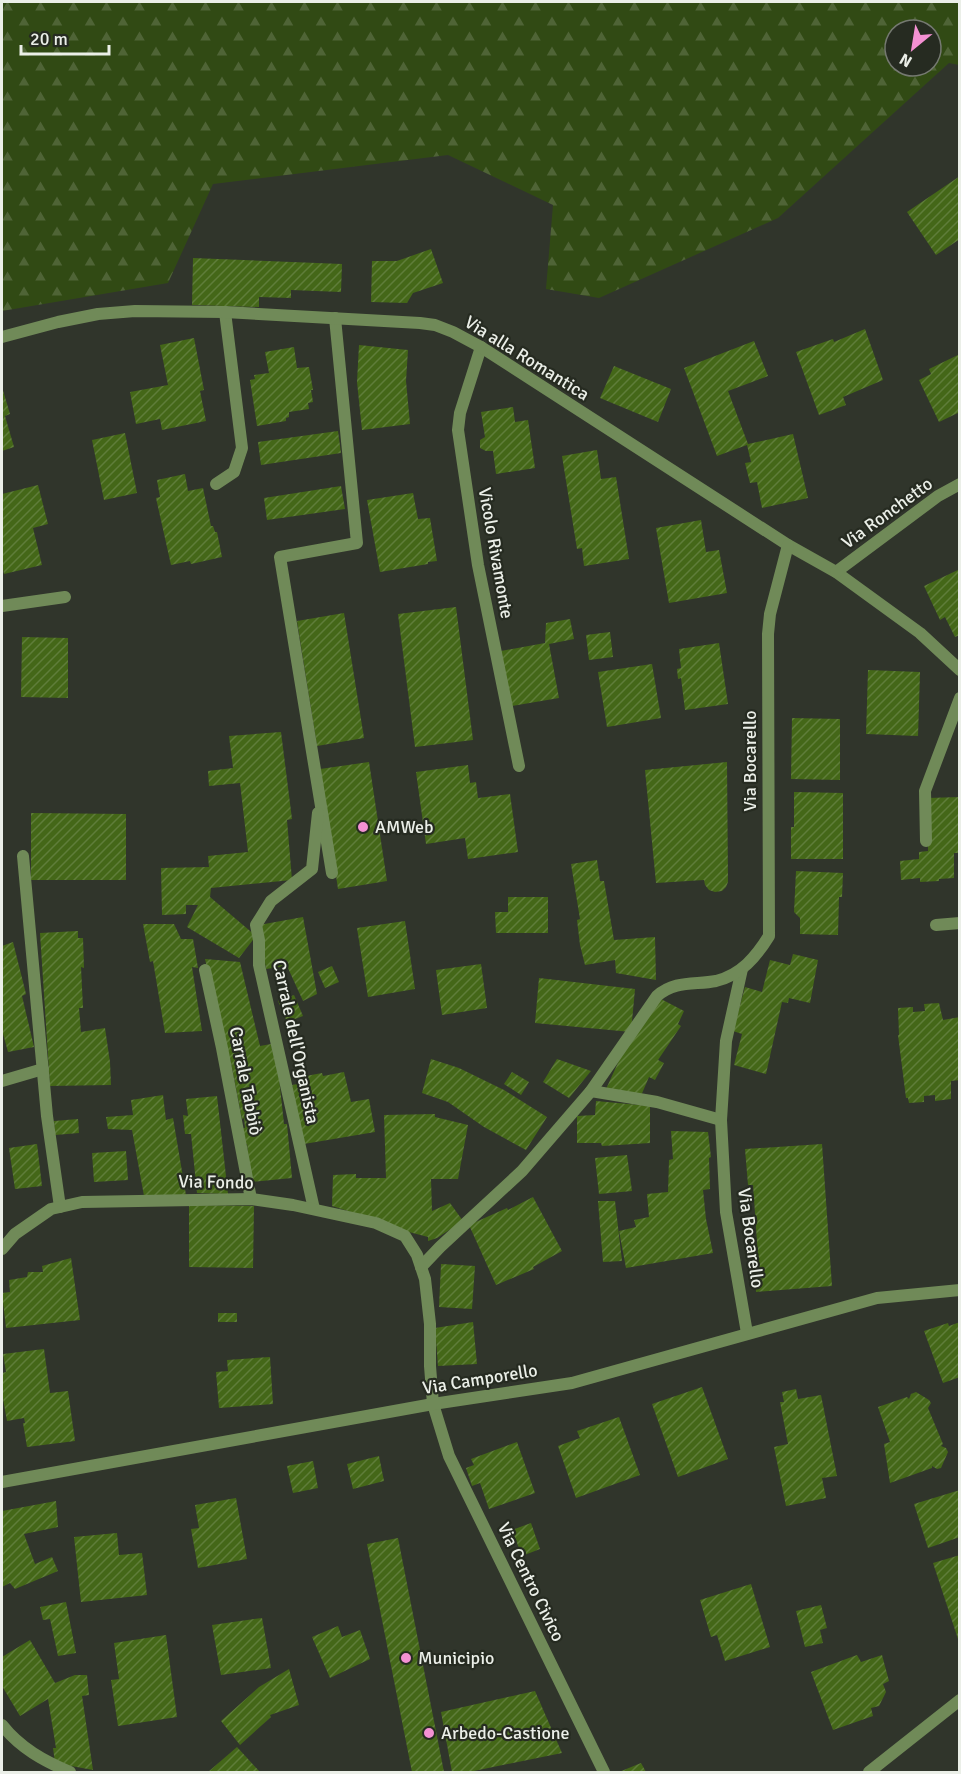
<svg xmlns="http://www.w3.org/2000/svg" width="961" height="1774" viewBox="0 0 961 1774" font-family="Signika,sans-serif">
  <style>
    .forest { fill: url(#forest-firs); fill-rule: evenodd }
    .building { fill: url(#building-hatch) }
    .lines { fill: none; stroke-linecap: round; stroke-linejoin: round }
    .lane { stroke: #708a58; stroke-width: 12 }
    .street { stroke: #708a58; stroke-width: 12 }
    .poi-dot { fill: #f491d3; stroke: #262b21; stroke-width: 2 }
    .labels { text-anchor: middle; dominant-baseline: central; stroke-width: 4.5; stroke-linejoin: round; paint-order: stroke }
    .street-label { font-size: 18px; fill: #ebefe8; stroke: #262b21 }
    .poi-label { font-size: 18px; fill: #ebefe8; stroke: #262b21; text-anchor: start }
  </style>
  <defs>
    <pattern id="forest-firs" width="22" height="20" patternUnits="userSpaceOnUse" patternTransform="scale(1.5)"><rect width="22" height="20" fill="#314a14"/><path d="M5 1l3.5 6h-7zM16 11l3.5 6h-7z" fill="#4f6436"/></pattern>
    <pattern id="building-hatch" width="6" height="6" patternUnits="userSpaceOnUse" patternTransform="scale(1.5)"><rect width="6" height="6" fill="#446718"/><path d="M-1 1l2-2M0 6l6-6M5 7l2-2" fill="none" stroke="#5f7d3a"/></pattern>
  </defs>
  <rect width="100%" height="100%" fill="#30352b"/>
  <path class="forest" d="M2 2H959V65L949 63 778 218 599 298 546 289 553 205 448 155 213 184 168 283 2 311ZM895 30H931V66H895Z"/>
  <g class="building">
    <path d="M960 176V239L936 255 907 212Z"/>
    <path d="M431 249 443 283 413 293 407 303 371 302 372 261H397Z"/>
    <path d="M193 258 342 264 341 292 291 290V298L259 297V307L192 305Z"/>
    <path d="M865 329 883 380 843 397 846 405 819 415 796 352 833 339 834 342Z"/>
    <path d="M194 338 204 390 200 391 206 421 162 430 160 419 136 424 130 392 168 385 160 345Z"/>
    <path d="M754 341 768 376 728 391 748 444 793 434 808 498 762 508 757 482 750 483 745 463 751 462 747 445 717 456 684 368Z"/>
    <path d="M359 345 408 350 406 381 410 424 362 430 357 382Z"/>
    <path d="M294 347 297 368 309 367 313 390H311L313 402 308 403 309 409 289 412V417L286 418V421L257 426 250 380 255 379 254 375 269 373 265 352Z"/>
    <path d="M960 354V412L939 422 919 380 931 374 929 369Z"/>
    <path d="M614 366 671 389 658 422 600 398Z"/>
    <path d="M2 387 10 414 5 416 14 447 2 451Z"/>
    <path d="M513 407 515 422 528 420 535 468 496 474 493 451H486L480 448V440L485 437 481 412Z"/>
    <path d="M338 431 341 453 261 465 258 442Z"/>
    <path d="M125 433 137 493 104 500 92 440Z"/>
    <path d="M597 450 601 479 616 477 629 559 584 566 582 548 577 549 562 456Z"/>
    <path d="M185 474 188 491 203 488 211 526H213L215 532H217L222 557 191 564 190 561 171 565 156 498 160 497 157 480Z"/>
    <path d="M38 485 48 524 33 528 42 565 4 574 2 565V494Z"/>
    <path d="M341 486 345 509 267 520 264 498Z"/>
    <path d="M413 493 418 519 430 518 437 561 428 562V564L380 572 367 500Z"/>
    <path d="M701 520 706 552 719 550 727 593 669 603 656 528Z"/>
    <path d="M960 569V635L955 637 945 617 940 620 924 586Z"/>
    <path d="M456 607 473 740 415 747 398 614Z"/>
    <path d="M344 613 364 738 317 746 297 621Z"/>
    <path d="M570 619 574 639 549 644 559 698 512 706 501 651 545 643 546 623Z"/>
    <path d="M610 632 613 657 589 660 586 635Z"/>
    <path d="M22 637 68 638V698L21 697Z"/>
    <path d="M719 643 728 704 685 710 681 678 678 679 677 669 681 668 679 649Z"/>
    <path d="M652 664 661 718 607 727 598 672Z"/>
    <path d="M868 670 920 672 918 736 866 734Z"/>
    <path d="M792 718 840 719V780L791 779Z"/>
    <path d="M281 732 292 819 287 820 292 880 211 888 210 897 256 936 239 958 187 927 198 905H186V914L162 915 161 868 209 867 208 856 248 852 240 783 209 786 208 771 233 768 229 736Z"/>
    <path d="M369 762 387 881 338 889 320 769Z"/>
    <path d="M727 762 728 882 726 887 722 891 715 892 709 890 705 885 704 880 656 883 645 770Z"/>
    <path d="M468 765 470 783 476 782 478 798 510 794 518 852 468 859 465 838 426 844 416 772Z"/>
    <path d="M794 792 843 793V859H791V827H794Z"/>
    <path d="M960 797V853H954V878L939 879V881L920 882V878L901 880 900 861 919 859V852L928 851 927 798Z"/>
    <path d="M31 813 126 814V880H31Z"/>
    <path d="M597 860 600 881H604L614 940 655 937 656 980 616 973 615 960 585 965 580 945 577 920 580 919 571 864Z"/>
    <path d="M796 871 843 873 842 897H839L838 935 800 934V918L794 912Z"/>
    <path d="M508 897H548V933H496L495 912H508Z"/>
    <path d="M303 917 317 994 303 1001 287 966 266 969 259 925Z"/>
    <path d="M405 921 415 989 368 997 357 928Z"/>
    <path d="M143 924H174L181 939H193L198 968 192 967 202 1031 165 1033 153 961 150 962Z"/>
    <path d="M78 931V938H83L84 968 81 967 83 1008H79L81 1032 105 1028 110 1062 111 1085 50 1086 40 933Z"/>
    <path d="M13 942 26 994 22 996 34 1047 8 1052 2 1030V946Z"/>
    <path d="M793 954 818 960 810 1003 789 998 788 1003 782 1002 766 1074 734 1065 742 1034 733 1031 745 987 762 992 770 960 790 965Z"/>
    <path d="M205 959 240 962 260 1046 271 1044 279 1078 284 1124H287L292 1178 251 1182 247 1144H244L242 1128H245L244 1118 242 1119 230 1058 228 1059Z"/>
    <path d="M481 964 487 1008 442 1015 436 970Z"/>
    <path d="M332 966 339 982 325 988 318 972Z"/>
    <path d="M539 978 635 989 631 1032 535 1023Z"/>
    <path d="M294 995 303 1016 287 1022 278 1001Z"/>
    <path d="M661 999 684 1011 678 1024 681 1026 658 1060 664 1063 655 1080 649 1077 640 1098 606 1089 622 1054Z"/>
    <path d="M939 1003 943 1020 960 1017V1080L951 1081V1099L935 1101V1095L924 1096V1102L909 1103 908 1098H906L898 1035H899L898 1008 913 1007V1012L925 1011 924 1004Z"/>
    <path d="M431 1059 459 1068 504 1090 547 1117 526 1150 484 1127 448 1102 422 1093Z"/>
    <path d="M557 1059 591 1071 569 1098 543 1082Z"/>
    <path d="M344 1072 351 1102 369 1099 375 1132 304 1144 292 1085 307 1082 306 1076 322 1073 323 1076Z"/>
    <path d="M512 1072 529 1082 521 1095 504 1084Z"/>
    <path d="M163 1095 166 1120 173 1118 186 1195 144 1196 132 1130 108 1129 106 1117 133 1115 131 1100Z"/>
    <path d="M217 1096 228 1194 197 1193 191 1134H185L183 1115 188 1116 186 1099Z"/>
    <path d="M596 1101 650 1106V1143L602 1146 601 1143H577V1116L595 1115Z"/>
    <path d="M435 1114V1117L468 1125 458 1179H431L432 1211 450 1203 463 1221 437 1238 428 1241V1237L390 1227 389 1224 332 1206 333 1175 356 1174V1178H386L384 1115Z"/>
    <path d="M78 1119 79 1133 55 1135 54 1121Z"/>
    <path d="M671 1131 708 1132 711 1157 709 1158 710 1189 703 1190 706 1219 713 1253 626 1268 619 1231 636 1227 634 1220 649 1217 647 1194 668 1192 669 1160 673 1159Z"/>
    <path d="M37 1144 42 1186 15 1189 9 1148Z"/>
    <path d="M822 1144 832 1286 756 1292 754 1256H758L753 1185H748L745 1149Z"/>
    <path d="M126 1151 128 1180 94 1182 92 1153Z"/>
    <path d="M627 1155 632 1191 599 1194 595 1158Z"/>
    <path d="M533 1197 562 1251 533 1267 534 1269 496 1285 469 1225 507 1208 508 1210Z"/>
    <path d="M598 1201H615L622 1261 603 1262Z"/>
    <path d="M189 1205 254 1206 253 1268 189 1267Z"/>
    <path d="M71 1258 80 1320 6 1328 2 1293 10 1292 9 1280 27 1277 28 1272H43L42 1266Z"/>
    <path d="M441 1264 475 1266 472 1309 439 1307Z"/>
    <rect x="218" y="1313" width="19" height="9"/>
    <path d="M473 1322 477 1364 438 1366 435 1328Z"/>
    <path d="M960 1322V1377L943 1383 924 1331 948 1323 949 1326Z"/>
    <path d="M44 1349 50 1393 68 1391 75 1441 27 1447 23 1423H25L24 1418 7 1421 3 1399 2 1400V1373L6 1372 3 1354Z"/>
    <path d="M270 1357 273 1404 219 1408 216 1372 228 1371 227 1360Z"/>
    <path d="M702 1387 728 1459 678 1477 652 1404Z"/>
    <path d="M796 1389 798 1399 821 1395 837 1476 822 1478 826 1498 786 1506 774 1447 788 1444 780 1402H784L782 1392Z"/>
    <path d="M916 1392 929 1400 931 1403 928 1408 943 1444 941 1446 946 1448 948 1452 941 1468 937 1469 932 1466V1468L890 1483 884 1444 890 1442 878 1407 907 1397 909 1399 911 1394Z"/>
    <path d="M619 1417 640 1475 576 1498 558 1446 580 1438 577 1431Z"/>
    <path d="M517 1442 535 1493 489 1509 480 1483 472 1486 466 1468 474 1465 471 1459Z"/>
    <path d="M379 1456 384 1481 353 1489 347 1464Z"/>
    <path d="M313 1461 318 1488 293 1493 287 1466Z"/>
    <path d="M960 1490V1537L928 1548 914 1504Z"/>
    <path d="M236 1498 247 1559 198 1568 191 1529 199 1528 195 1505Z"/>
    <path d="M56 1501 58 1527 24 1534 35 1564 52 1557 58 1571 15 1589 10 1583 2 1587V1511Z"/>
    <path d="M531 1523 540 1549 522 1556 512 1530Z"/>
    <path d="M117 1533 119 1555 142 1553 147 1595 81 1602 74 1537Z"/>
    <path d="M398 1538 444 1772H412L367 1544Z"/>
    <path d="M960 1555V1638L958 1639 933 1563Z"/>
    <path d="M751 1584 770 1647 725 1661 717 1635 711 1637 700 1600Z"/>
    <path d="M66 1602 76 1653 58 1656 50 1619 43 1620 40 1607Z"/>
    <path d="M821 1605 827 1628 820 1630 823 1643 805 1647 796 1611Z"/>
    <path d="M262 1618 271 1668 221 1675 212 1625Z"/>
    <path d="M338 1626 342 1637 360 1630 370 1659 330 1678 312 1637Z"/>
    <path d="M166 1635 177 1717 118 1726 111 1680 119 1679 114 1643Z"/>
    <path d="M30 1640 55 1683 75 1675H87L89 1695 82 1696 93 1770 55 1763 53 1748H56L48 1699 20 1716 2 1686V1657Z"/>
    <path d="M857 1655 861 1662 882 1655 889 1681 883 1684 886 1692 879 1706 871 1708 873 1716 833 1730 811 1672Z"/>
    <path d="M289 1669 299 1705 270 1715 271 1717 240 1745 221 1721 259 1687Z"/>
    <path d="M535 1691 562 1753 469 1772H452L441 1712Z"/>
    <path d="M237 1747 260 1772H208Z"/>
    <path d="M641 1763 646 1772H619Z"/>
  </g>
  <g class="lines">
    <g class="lane">
      <path d="M481 347 460 413 458 430 478 565 519 766"/>
      <path d="M216 484 234 472 242 448 225 312"/>
      <path d="M2 606 65 597"/>
      <path d="M926 841 925 791 960 698"/>
      <path d="M332 873 280 557 357 543 335 318"/>
      <path d="M936 925 960 923"/>
      <path d="M205 970 222 1048 251 1199"/>
      <path d="M2 1081 43 1069"/>
      <path d="M314 1209 259 965V940L256 925 271 901 312 869 318 813"/>
    </g>
    <g class="street">
      <path d="M2 337 58 322 98 314 135 311 225 312 420 323 435 325 453 332 481 347 788 545 836 572 920 633 960 670"/>
      <path d="M836 572 938 496 960 484"/>
      <path d="M23 856 47 1116 60 1207"/>
      <path d="M742 969 726 1041 721 1120 726 1212 747 1333"/>
      <path d="M591 1091 657 1102 721 1120"/>
      <path d="M2 1249 15 1234 51 1209 82 1202 251 1199 293 1205 376 1223 405 1236 417 1255 425 1279 430 1324V1366L433 1404 449 1456 604 1772"/>
      <path d="M421 1267 440 1247 522 1171 591 1091 657 996C675 980 695 985 716 981 741 975 756 957 769 936L768 634 770 614 788 545"/>
      <path d="M2 1482 433 1404 572 1383 877 1298 960 1290"/>
      <path d="M2 1725C20 1748 44 1761 70 1772"/>
      <path d="M869 1772 960 1700"/>
    </g>
  </g>
  <g class="poi-dot">
    <circle cx="363" cy="827" r="6"/>
    <circle cx="406" cy="1658" r="6"/>
    <circle cx="429" cy="1733" r="6"/>
  </g>
  <g class="labels">
    <g class="street-label">
      <text transform="translate(527 358) rotate(32)">Via alla Romantica</text>
      <text transform="translate(887 513) rotate(-36)">Via Ronchetto</text>
      <text transform="translate(496 553) rotate(80)">Vicolo Rivamonte</text>
      <text transform="translate(750 761) rotate(-90)">Via Bocarello</text>
      <text transform="translate(296 1042) rotate(78)">Carrale dell'Organista</text>
      <text transform="translate(246 1081) rotate(79)">Carrale Tabbiò</text>
      <text transform="translate(216 1182) rotate(1)">Via Fondo</text>
      <text transform="translate(751 1238) rotate(82)">Via Bocarello</text>
      <text transform="translate(480 1379) rotate(-9)">Via Camporello</text>
      <text transform="translate(531 1582) rotate(64)">Via Centro Civico</text>
    </g>
    <g class="poi-label">
      <text x="375" y="827">AMWeb</text>
      <text x="418" y="1658">Municipio</text>
      <text x="441" y="1733">Arbedo-Castione</text>
    </g>
  </g>
  <rect width="961" height="1774" fill="none" stroke="#ebefe8" stroke-width="6"/>
  <g transform="translate(913 48) rotate(210)"><circle r="28" fill="#262b21" stroke="#757971" stroke-width="1.5"/>
  <path d="M0-4.5L10 22L0 15L-10 22Z" fill="#f491d3"/>
  <text y="-9" font-size="16" font-weight="bold" text-anchor="middle" fill="#ebefe8">N</text>
  </g>
  <path d="M21 45v9h88v-9" fill="none" stroke="#ebefe8" stroke-width="3"/>
  <text x="30" y="45" font-size="18" fill="#ebefe8" stroke="#262b21" stroke-width="4.5" paint-order="stroke">20 m</text>
</svg>
